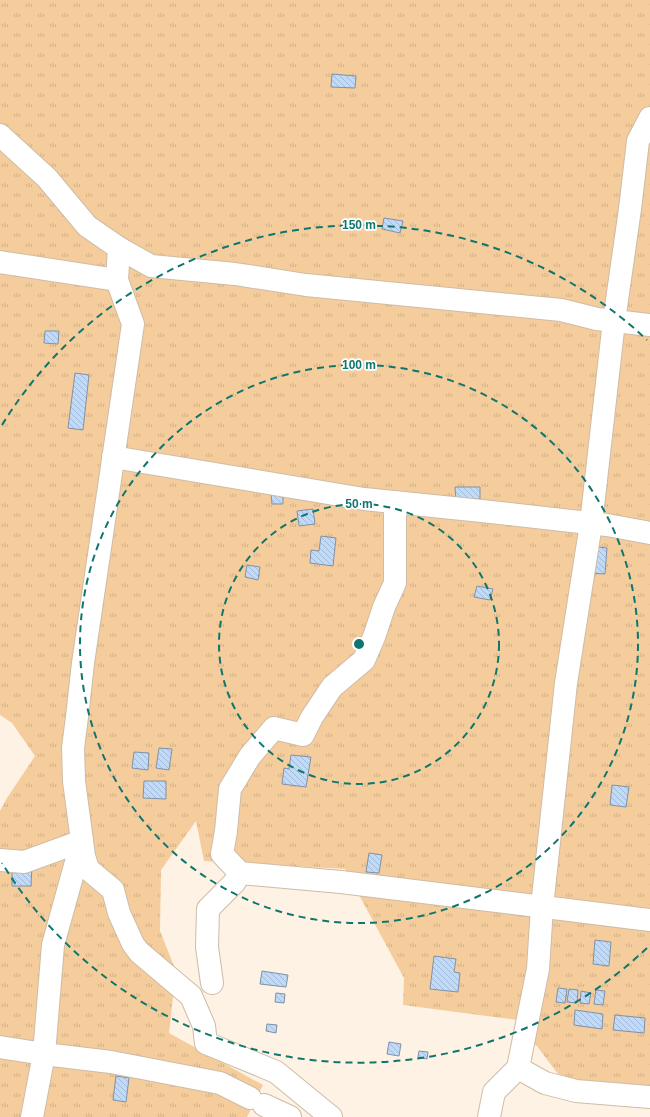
<svg xmlns="http://www.w3.org/2000/svg" width="650" height="1117" viewBox="0 0 650 1117" font-family="Arial,sans-serif">
  <style>
    .grass { fill: url(#grass-tufts) }
    .building { fill: url(#building-back-hatch); stroke: #8191a6 }
    .lines { fill: none; stroke-linecap: round; stroke-linejoin: round }
    .minor-casing { stroke: #cebca6; stroke-width: 24 }
    .minor { stroke: #fff; stroke-width: 22 }
    .ring { fill: none; stroke: #0f766e; stroke-width: 2; stroke-dasharray: 7 5 }
    .centre { fill: #0f766e; stroke: #fff; stroke-width: 2 }
    .ring-label { font-size: 12px; text-anchor: middle; font-weight: bold; fill: #0f766e; stroke: #fff; stroke-width: 3.5; stroke-linejoin: round; paint-order: stroke }
  </style>
  <defs>
    <pattern id="grass-tufts" width="24" height="20" patternUnits="userSpaceOnUse"><rect width="24" height="20" fill="#f5cd9c"/><path d="M3 7l-1-3M5 7V3M7 7l1-3M15 17l-1-3M17 17v-4M19 17l1-3" fill="none" stroke="#d1af85"/></pattern>
    <pattern id="building-back-hatch" width="6" height="6" patternUnits="userSpaceOnUse"><rect width="6" height="6" fill="#c0daf9"/><path d="M-1 5l2 2M0 0l6 6M5-1l2 2" fill="none" stroke="#a4bad4"/></pattern>
  </defs>
  <rect width="100%" height="100%" fill="#fdf2e4"/>
  <path class="grass" d="M0 0H650V1091L604 1089 558 1074 517 1020 403 1005 404 978 345 869 204 861 196 821 161 870 160 931 176 971 169 1033 263 1085 247 1117H0V811L7 798 35 756 12 723 0 715Z"/>
  <g class="building">
    <path d="M332 74 356 76 355 88 331 87Z"/>
    <path d="M384 218 403 221 400 233 382 229Z"/>
    <path d="M45 331H59L58 344 44 343Z"/>
    <path d="M75 373 89 375 83 430 68 428Z"/>
    <path d="M455 487H480V499L456 500Z"/>
    <path d="M283 493V504H272L271 494Z"/>
    <path d="M313 509 315 524 299 526 297 511Z"/>
    <path d="M321 536 336 538 333 566 310 563 311 550 319 551Z"/>
    <path d="M590 546 607 548 605 574 588 573Z"/>
    <path d="M247 565 260 567 258 580 245 577Z"/>
    <path d="M477 586 493 589 490 600 474 597Z"/>
    <path d="M159 748 172 749 169 770 156 768Z"/>
    <path d="M134 752 149 753 148 770 132 768Z"/>
    <path d="M291 755 311 757 306 787 282 784 284 768 289 769Z"/>
    <path d="M144 781H166V799L143 798Z"/>
    <path d="M612 785 629 787 626 807 610 805Z"/>
    <path d="M369 853 382 855 379 873 366 872Z"/>
    <path d="M12 865H32L31 886H12Z"/>
    <path d="M595 940 611 942 609 966 593 964Z"/>
    <path d="M434 956 456 959 454 972 460 973 458 992 430 989Z"/>
    <path d="M262 971 288 975 286 987 260 984Z"/>
    <path d="M558 988 567 989 565 1003 556 1002Z"/>
    <path d="M569 989 578 990 577 1003 567 1002Z"/>
    <path d="M596 990 605 991 603 1005 594 1004Z"/>
    <path d="M581 991 591 993 589 1004 580 1003Z"/>
    <path d="M276 993 285 994 284 1003 275 1002Z"/>
    <path d="M575 1010 603 1014 602 1029 574 1025Z"/>
    <path d="M615 1015 645 1018 644 1033 613 1030Z"/>
    <path d="M267 1024 277 1025 276 1033 266 1031Z"/>
    <path d="M389 1042 401 1044 399 1056 387 1054Z"/>
    <path d="M419 1051 428 1052 427 1059 418 1057Z"/>
    <path d="M116 1076 129 1078 126 1102 113 1100Z"/>
  </g>
  <g class="lines">
    <g class="minor-casing">
      <g id="minor">
        <path d="M0 135 47 178 87 226 119 248 117 280 133 324 83 663 77 717 73 748 74 781 84 856 88 869 113 890 119 913 133 944 139 952 191 996 204 1026 206 1043 276 1072 331 1117"/>
        <path d="M119 248 151 266 235 274 306 285 561 310 597 319 650 325"/>
        <path d="M0 262 117 280"/>
        <path d="M113 457 364 499 482 511 607 525 650 533"/>
        <path d="M0 860 24 862 82 841"/>
        <path d="M240 873 341 882 650 920"/>
        <path d="M212 983 207 947 208 909 234 883 240 873 222 854 226 831 230 789 250 756 274 728 303 735 312 717 332 687 364 660 374 637 384 607 395 583V502"/>
        <path d="M0 1047 44 1054 111 1062 220 1083 250 1098"/>
        <path d="M518 1068 545 1083 576 1091 650 1097"/>
        <path d="M264 1105 290 1117"/>
        <path d="M32 1117 44 1054 53 945 81 844"/>
        <path d="M489 1117 494 1092 518 1068 538 969 542 907 566 683 591 524 614 321 630 209 638 141 650 118"/>
      </g>
    </g>
    <use href="#minor" class="minor"/>
  </g>
  <g class="ring">
    <circle cx="359" cy="644" r="140"/>
    <circle cx="359" cy="644" r="279"/>
    <path d="M647 948A419 419 0 0 1 2 863M2 425A419 419 0 0 1 647 340"/>
  </g>
  <circle cx="359" cy="644" r="6" class="centre"/>
  <g class="ring-label">
    <text x="359" y="229">150 m</text>
    <text x="359" y="369">100 m</text>
    <text x="359" y="508">50 m</text>
  </g>
</svg>
